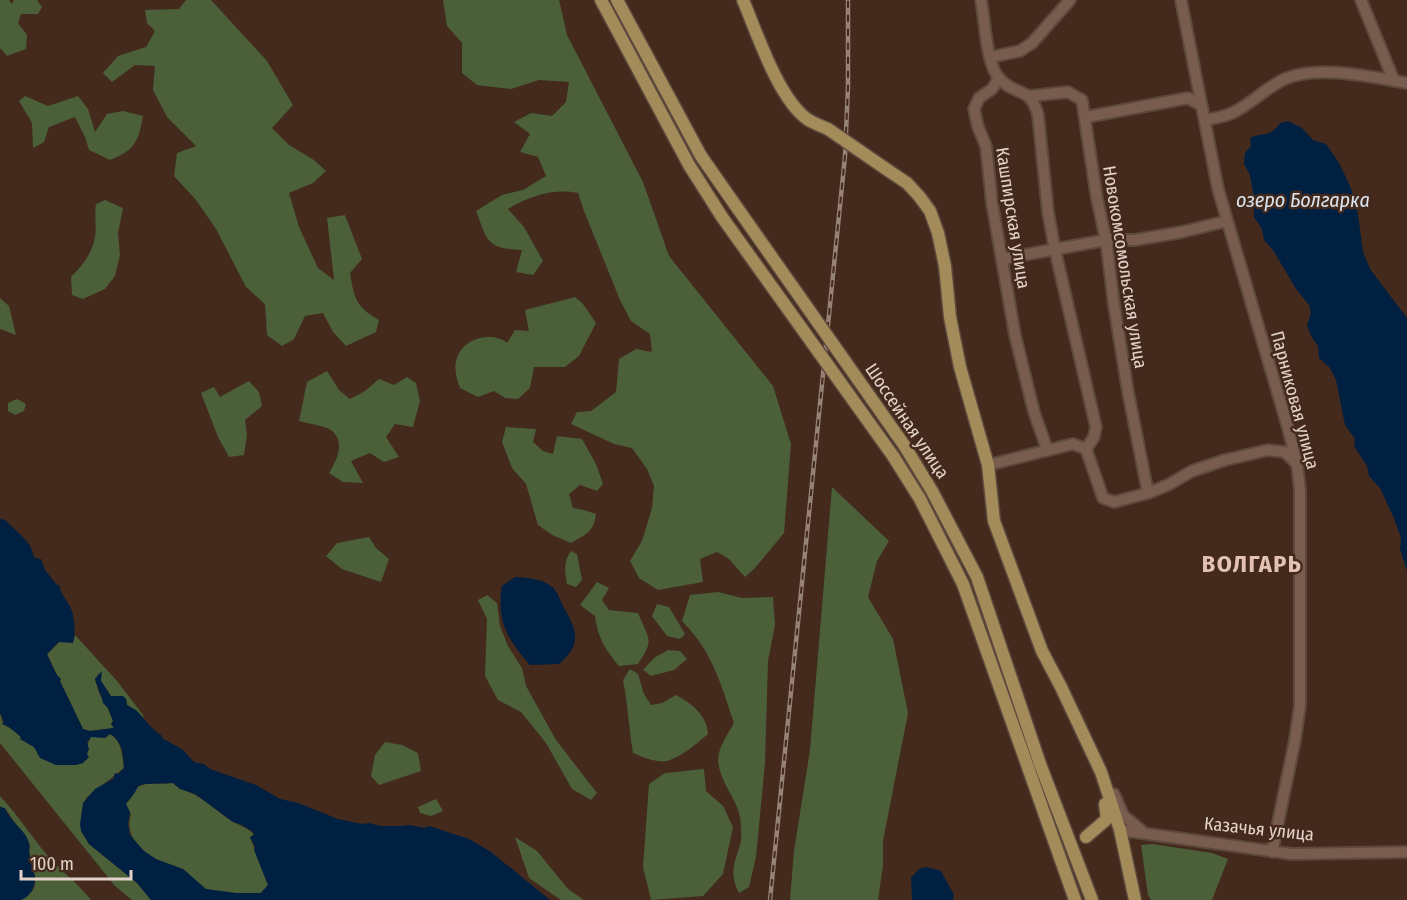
<svg xmlns="http://www.w3.org/2000/svg" width="1407" height="900" viewBox="0 0 1407 900" font-family="'Fira Sans Condensed',sans-serif">
  <style>
    .green { fill: #4b5f38 }
    .water { fill: #002041; fill-rule: evenodd }
    .lines { fill: none; stroke-linecap: round; stroke-linejoin: round }
    .minor-casing { stroke: #5d483d; stroke-width: 14 }
    .major-casing { stroke: #5d483d; stroke-width: 15 }
    .minor { stroke: #785c4d; stroke-width: 10 }
    .major { stroke: #a38b5a; stroke-width: 12 }
    .rail-casing { stroke: #978278; stroke-width: 4.5 }
    .rail { stroke: #432a1d; stroke-width: 2; stroke-dasharray: 7; stroke-linecap: butt }
    .major-bridge-casing { stroke: #5d483d; stroke-width: 15; stroke-linecap: butt }
    .major-bridge { stroke: #a38b5a; stroke-width: 12 }
    .labels { text-anchor: middle; dominant-baseline: central; stroke-width: 5; stroke-linejoin: round; paint-order: stroke }
    .street-label { font-size: 18px; fill: #e3d2ca; stroke: #432a1d }
    .water-label { font-size: 20px; font-style: italic; fill: #dae5f1; stroke: #432a1d }
    .district-label { font-size: 24px; font-weight: bold; letter-spacing: 1.5px; fill: #e3c2b2; stroke: #432a1d }
  </style>
  <rect width="100%" height="100%" fill="#432a1d"/>
  <g class="green">
    <path d="M0 0H9L12 4 14 0H37L42 7 38 14H21L18 23 27 35 26 49 7 56 0 48Z"/>
    <path d="M186 0H211L267 61 293 105 272 128 289 145 314 160 326 171 313 183 289 193 299 227 318 268 334 280 327 218 345 215 362 259 350 273C354 298 356 307 379 320L376 332 346 346 333 332 323 313 305 316 294 339 282 346 267 335 265 304 246 287 216 229 196 200 174 176 177 153 196 146 167 117 153 90 155 66 135 65 112 82 103 73 118 56 146 47 155 31 147 23 145 10 179 9Z"/>
    <path d="M443 0H559L567 35 643 182 669 256 773 386 791 444 784 533 755 568 745 577 729 559 717 552 700 559 703 582 658 590 639 578 630 561 642 541 652 508 654 486 647 469 632 448 614 444 571 424 577 412 591 411 616 392 619 359 636 349 652 352 650 334 631 321 620 300 584 211 578 193C554 188 529 196 508 209L524 227 543 261 533 275 516 272 522 250C486 248 488 242 476 211L502 195 523 190 546 176 538 157 520 152 530 134 514 122 531 113 552 116 566 102 569 82 539 80 511 89 477 85 462 73V43L447 26Z"/>
    <path d="M25 96 48 106 78 96 88 109 95 132 107 114 123 111 143 116C139 141 134 151 110 160L89 150 85 137 75 117 49 127 44 142 33 148 32 123 19 101Z"/>
    <path d="M105 200 123 208 118 233 120 255 115 276 105 289 83 299 72 295 71 277C82 266 92 254 95 237 97 227 94 215 96 204Z"/>
    <path d="M575 297 583 304 596 323 579 356 565 367H534L530 388 518 399 505 398 494 391 478 397 460 388C456 378 453 366 458 355 465 338 493 331 507 343L515 330 529 331 525 310Z"/>
    <path d="M0 298 9 306 16 335 0 329Z"/>
    <path d="M327 371 339 390 350 399 365 391 379 379 394 385 407 377 416 383 420 401 413 427 395 424 386 437 399 457 384 462 370 453 351 461 363 483 343 482 329 473C337 460 346 442 331 430 325 426 306 423 299 421L307 382Z"/>
    <path d="M249 381 259 392 262 406 245 420 247 435 244 455 229 457 218 437 201 393 214 387 220 397Z"/>
    <path d="M17 399 26 404 24 411 15 415 8 411V403Z"/>
    <path d="M506 427 536 429 533 442 543 451 553 454 557 436 582 439 596 464 603 484 597 491 580 485 569 494 573 508 584 510 596 514C594 532 586 534 571 543L552 535 538 525 526 484 512 468 502 442Z"/>
    <path d="M832 487 889 541 877 561 868 597 893 639 908 713 883 841V865L878 900H790L794 851 810 750Z"/>
    <path d="M369 537 376 548 389 559 381 582 342 569 326 556 337 543Z"/>
    <path d="M571 551 577 554 582 580 576 587 567 584C565 572 563 562 571 551Z"/>
    <path d="M597 582 609 588 602 600 609 610 638 613C649 640 655 639 638 664L619 666C605 649 598 638 595 616L580 605Z"/>
    <path d="M718 592 742 598 773 597 775 625 768 661 765 763 756 857 749 887 739 893C724 864 744 853 741 830 741 823 740 814 737 807 730 791 720 779 718 761 718 747 728 734 734 723 721 684 712 651 682 621L690 595Z"/>
    <path d="M487 595 497 603 500 626 508 646 522 668 526 686 556 740 597 793 591 800 572 789 546 743 521 712 498 700 485 676 487 619 478 600Z"/>
    <path d="M657 604 669 607 685 634 680 639 667 636 652 616Z"/>
    <path d="M75 635 117 681 143 715 144 718 135 710 127 705 126 699 111 696 101 681 99 673 95 679 99 693 108 709 113 721 111 724 114 728 90 731 83 729 47 654 59 642 73 641Z"/>
    <path d="M668 650 680 651 687 659 674 670 651 676 643 670 654 658Z"/>
    <path d="M630 669 638 674 644 694 651 705 662 703 676 695C691 703 707 715 708 734 697 743 682 757 667 761 657 763 642 757 633 753 629 729 628 705 623 680Z"/>
    <path d="M0 713 3 724 16 732 23 740 34 747 45 760 72 765 83 763C86 754 86 745 91 737L111 734C122 743 122 754 124 768L86 798 81 831 89 844 137 883 151 900H132L115 886 0 743Z"/>
    <path d="M385 742 402 745 418 753 421 771 379 785 371 776 375 755Z"/>
    <path d="M704 769 706 791 723 806 733 827 723 874 703 896 651 900 643 867 649 784 665 773Z"/>
    <path d="M173 783C179 789 186 790 193 794 208 801 219 813 232 821 239 826 249 828 254 835L250 837 268 885 261 893C246 893 221 894 206 889 196 885 191 873 182 869 176 866 170 865 164 863 145 856 123 836 131 815L126 804C130 798 132 792 138 787 146 781 163 785 173 783Z"/>
    <path d="M0 796C17 814 31 836 48 856 62 872 78 883 91 900H21C24 897 31 893 33 890 41 877 26 860 30 845L7 811 0 806Z"/>
    <path d="M436 799 443 811 431 816 420 813 418 807Z"/>
    <path d="M515 837 537 851 568 889 584 900H561L529 878Z"/>
    <path d="M1152 844 1212 853 1228 859 1212 900H1151L1148 895 1141 845Z"/>
  </g>
  <g class="water">
    <path d="M1288 121 1302 128 1313 140 1326 144 1339 163 1350 186 1357 207 1363 252 1370 269 1407 318V571L1400 549 1401 538 1393 516 1380 488 1369 476 1367 466 1354 446 1355 439 1345 425 1336 380 1330 368 1319 358 1318 346 1311 336 1307 325 1311 313 1309 305 1296 289 1273 250 1264 240 1262 229 1254 217V198L1250 175 1244 164 1245 153 1251 146 1250 138C1264 132 1270 138 1280 123Z"/>
    <path d="M0 518 3 520 4 519C12 527 22 535 29 544 32 548 32 554 35 558L41 559 45 570 57 585H59C61 595 69 602 72 611 74 617 76 635 73 643L59 642 47 654 56 674 61 679 60 681 83 729 90 731 114 728 111 724 113 721 108 708 103 703C103 699 97 687 95 679L102 671 101 681 111 696H123L126 699 127 705 136 710 152 728 162 736V738L183 750 194 762 204 764 210 769 256 785 280 799 298 803 338 819 362 824 369 823 380 826H401L410 825 424 828 429 826 469 839 491 852 550 900H151L137 883 89 844 81 831 80 824 83 803 95 789 113 779 115 773 118 774 124 768C123 754 123 742 110 734L105 738 91 737 87 743 89 749 87 754 89 757 83 763 76 765H56L40 758 34 747 20 739 21 737 9 727 2 724 4 722 0 713ZM173 783 180 789 195 794 233 822 242 825 253 832 254 835 250 837 255 847 254 850 268 885 261 893H236L206 889 183 869 156 859 144 851 130 835 128 824 130 812 126 804C130 799 136 792 138 786L145 784Z"/>
    <path d="M515 577C527 578 540 578 551 586 557 590 560 600 563 606 577 631 583 643 559 664L530 665C508 640 496 621 502 586Z"/>
    <path d="M0 807 5 808C10 822 26 830 29 843 30 846 29 849 29 852 30 860 34 862 33 870 38 880 33 896 21 900 16 900 6 900 0 900Z"/>
    <path d="M926 867 941 871 954 895 953 900H912L911 878 919 869Z"/>
  </g>
  <g class="lines">
    <g class="minor-casing">
      <g id="minor">
        <path d="M981 0C985 20 986 64 999 78 1015 97 1030 85 1038 115L1048 212 1055 250 1096 427 1094 437 1086 449"/>
        <path d="M1181 0 1218 189 1288 428 1297 464 1300 490V705L1295 740 1272 852"/>
        <path d="M1361 0 1394 81"/>
        <path d="M991 57 1020 51 1032 43 1070 0"/>
        <path d="M999 78 992 89 979 98 974 109 978 127 986 146 992 203 1015 335 1034 412 1047 449"/>
        <path d="M1030 96 1068 92 1082 100 1097 199 1106 240 1114 305 1128 392 1148 493"/>
        <path d="M1086 117 1188 98 1201 105"/>
        <path d="M1205 120C1214 118 1224 117 1232 113 1252 104 1267 86 1287 78 1321 65 1372 77 1407 83"/>
        <path d="M1002 259 1106 240H1135L1182 232 1227 221"/>
        <path d="M988 465 1073 444 1086 449 1103 498 1114 502 1148 493 1168 485 1192 471 1225 460 1268 450 1285 452 1297 464"/>
        <path d="M1114 794 1123 815 1142 831"/>
        <path d="M1120 830 1292 854 1407 852"/>
      </g>
    </g>
    <g class="major-casing">
      <g id="major">
        <path d="M601 0 689 165 722 217"/>
        <path d="M617 0 701 156 738 209"/>
        <path d="M743 0C757 33 778 98 807 119 813 123 821 126 828 129"/>
        <path d="M889 171 907 183 919 196 930 211 938 233 945 266 950 317 960 367 988 465 994 521 1042 651 1061 687 1101 772 1120 830 1135 900"/>
        <path d="M904 445 932 491 977 577 1040 764 1092 900"/>
        <path d="M893 456 920 499 963 584 1075 900"/>
        <path d="M1086 837 1107 819 1105 804"/>
      </g>
    </g>
    <use href="#minor" class="minor"/>
    <use href="#major" class="major"/>
    <g class="rail-casing">
      <path id="rail" d="M770 900 845 156 848 87V0"/>
    </g>
    <use href="#rail" class="rail"/>
    <g class="major-bridge-casing">
      <g id="major-bridge">
        <path d="M828 129 889 171"/>
        <path d="M738 209 904 445"/>
        <path d="M722 217 893 456"/>
      </g>
    </g>
    <use href="#major-bridge" class="major-bridge"/>
  </g>
  <g class="labels">
    <g class="street-label">
      <text transform="translate(1013 218) rotate(81)">Кашпирская улица</text>
      <text transform="translate(1125 267) rotate(81)">Новокомсомольская улица</text>
      <text transform="translate(1295 400) rotate(75)">Парниковая улица</text>
      <text transform="translate(907 421) rotate(56)">Шоссейная улица</text>
      <text transform="translate(1259 829) rotate(6)">Казачья улица</text>
    </g>
    <g class="water-label">
      <text x="1303" y="200">озеро Болгарка</text>
    </g>
    <g class="district-label">
      <text x="1252" y="564">ВОЛГАРЬ</text>
    </g>
  </g>
  <path d="M21 870v9h110v-9" fill="none" stroke="#e3d2ca" stroke-width="3"/>
  <text x="30" y="870" font-size="18" fill="#e3d2ca" stroke="#432a1d" stroke-width="4.5" paint-order="stroke">100 m</text>
</svg>
